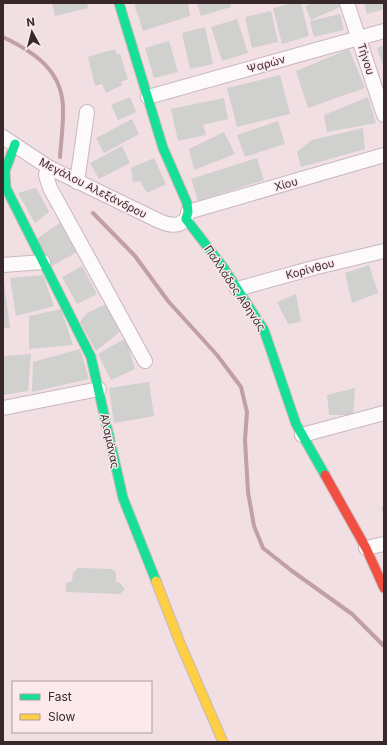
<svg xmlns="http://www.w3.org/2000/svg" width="387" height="745" viewBox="0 0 387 745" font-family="Inter,sans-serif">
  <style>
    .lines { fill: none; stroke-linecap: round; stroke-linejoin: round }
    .stream { stroke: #c09fa5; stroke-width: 4 }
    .building { fill: #d0d0cf }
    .street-casing { stroke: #c9b8bc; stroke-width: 16 }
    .fast-casing { stroke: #c9b8bc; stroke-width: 11 }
    .slow-casing { stroke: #c9b8bc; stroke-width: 11 }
    .jam-casing { stroke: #c9b8bc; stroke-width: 11 }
    .street { stroke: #fdfafb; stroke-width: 14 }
    .fast { stroke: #16e098; stroke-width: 9 }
    .slow { stroke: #ffcf43; stroke-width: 9 }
    .jam { stroke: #f24e42; stroke-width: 9 }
    .labels { text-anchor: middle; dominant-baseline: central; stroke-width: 3; stroke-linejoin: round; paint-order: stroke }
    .street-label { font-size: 11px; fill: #38282b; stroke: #fbe9ed }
  </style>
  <rect width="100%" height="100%" fill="#f2dfe3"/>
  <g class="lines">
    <g class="stream">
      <path d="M3 37C36 53 65 72 63 114 63 128 61 142 60 157"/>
      <path d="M93 213 135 256 168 301 217 355 241 387 247 412 245 440 248 492 254 526 263 548 292 571 352 614 384 646"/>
    </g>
  </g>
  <g class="building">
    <path d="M52 3H87L88 8 55 16Z"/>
    <path d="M134 3H188L190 16 143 31Z"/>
    <path d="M197 3H231V7L201 16Z"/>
    <path d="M293 3H301L309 36 282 44 273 8Z"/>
    <path d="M312 3H338L340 7 311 20 305 6Z"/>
    <path d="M364 3H384V9L367 14Z"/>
    <path d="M271 11 278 42 252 48 245 17Z"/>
    <path d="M340 14 344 30 314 37 310 21Z"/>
    <path d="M237 19 248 53 222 61 211 27Z"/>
    <path d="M205 27 213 64 190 69 182 33Z"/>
    <path d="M169 41 178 72 154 78 145 48Z"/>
    <path d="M384 45V69L377 48Z"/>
    <path d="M115 49 117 54H120L128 79 121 82 122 85 106 93 102 84 95 86 88 57Z"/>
    <path d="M349 49 365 88 308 108 296 71Z"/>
    <path d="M280 75 290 114 237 127 227 88Z"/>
    <path d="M130 97 136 112 118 120 111 105Z"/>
    <path d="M368 97 376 123 327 132 324 115Z"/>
    <path d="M224 98 228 119 203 125 206 135 178 141 171 109Z"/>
    <path d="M132 119 139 134 104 153 96 138Z"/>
    <path d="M278 121 285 144 245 157 237 135Z"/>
    <path d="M363 128 365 149 301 167 297 152 312 140Z"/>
    <path d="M224 132 235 154 194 170 189 149Z"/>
    <path d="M122 146 130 163 99 179 90 163Z"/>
    <path d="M154 158 166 184 147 193 140 181 133 182 131 168Z"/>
    <path d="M257 158 264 180 198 201 191 179Z"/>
    <path d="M36 188 49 212 35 223 18 193Z"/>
    <path d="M61 222 77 252 52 266 35 240Z"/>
    <path d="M369 265 378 293 352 303 345 273Z"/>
    <path d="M82 266 97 294 77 304 62 277Z"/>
    <path d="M43 275 54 306 16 316 10 278Z"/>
    <path d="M3 282H4L10 328H3Z"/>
    <path d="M296 294 301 322 288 324 277 302Z"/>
    <path d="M106 304 122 330 96 351 80 322 87 313Z"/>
    <path d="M61 309 73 345 29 349V316Z"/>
    <path d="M126 338 135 369 111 380 98 354Z"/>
    <path d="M80 349 89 379 32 392 33 362Z"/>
    <path d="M31 354 28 391 3 395V356Z"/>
    <path d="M149 382 154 416 114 423 109 388Z"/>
    <path d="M355 388 353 415H329L327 395Z"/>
    <path d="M381 507H384V517Z"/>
    <path d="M78 568 112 569 116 573V582H119L125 589 120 594 66 592V583L72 581 73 573Z"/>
  </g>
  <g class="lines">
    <g class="street-casing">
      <g id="street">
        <path d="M347 3 384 115"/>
        <path d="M148 97 384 31"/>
        <path d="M3 137 48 167 155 219C165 224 177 229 186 219"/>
        <path d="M48 167 46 175 50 188 145 361"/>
        <path d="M77 182 87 112"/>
        <path d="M188 212 384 155"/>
        <path d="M3 265 43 262"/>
        <path d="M237 289 317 267 384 251"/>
        <path d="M3 408 99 389"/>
        <path d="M302 435 384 413"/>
        <path d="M366 548 384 544"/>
      </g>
    </g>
    <g class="fast-casing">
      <g id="fast">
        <path d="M119 3 163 148 187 203 188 212 186 219 223 267 264 330 296 424 325 475"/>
        <path d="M15 144 5 171 6 188 91 357 123 498 156 581"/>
      </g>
    </g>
    <g class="slow-casing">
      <path id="slow" d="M156 581 180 643 223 742"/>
    </g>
    <g class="jam-casing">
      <path id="jam" d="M325 475 366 548 384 588"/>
    </g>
    <use href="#street" class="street"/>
    <use href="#fast" class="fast"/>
    <use href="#slow" class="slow"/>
    <use href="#jam" class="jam"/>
  </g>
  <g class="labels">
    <g class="street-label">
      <text transform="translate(366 59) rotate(72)">Τήνου</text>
      <text transform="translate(266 64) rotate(-16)">Ψαρών</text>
      <text transform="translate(286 184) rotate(-16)">Χίου</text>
      <text transform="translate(93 188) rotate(27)">Μεγάλου Αλεξάνδρου</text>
      <text transform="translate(310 269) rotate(-15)">Κορίνθου</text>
      <text transform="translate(235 288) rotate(56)">Παλλάδος Αθηνάς</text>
      <text transform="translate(110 441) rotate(78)">Αλαμάνας</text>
    </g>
  </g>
  <rect width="387" height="745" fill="none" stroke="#38282b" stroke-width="8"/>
  <rect x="12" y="681" width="140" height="52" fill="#fbe9ed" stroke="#ad9c9f"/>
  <rect x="20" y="694" width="20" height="6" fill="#16e098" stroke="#ad9c9f"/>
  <text x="48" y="701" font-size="12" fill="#38282b">Fast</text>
  <rect x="20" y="714" width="20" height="6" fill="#ffcf43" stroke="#ad9c9f"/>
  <text x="48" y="721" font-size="12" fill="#38282b">Slow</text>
  <g transform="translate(32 32) rotate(353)" stroke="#fbe9ed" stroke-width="3" paint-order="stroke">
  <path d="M0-3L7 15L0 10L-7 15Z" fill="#38282b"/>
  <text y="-6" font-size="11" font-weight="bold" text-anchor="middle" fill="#38282b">N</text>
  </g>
</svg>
